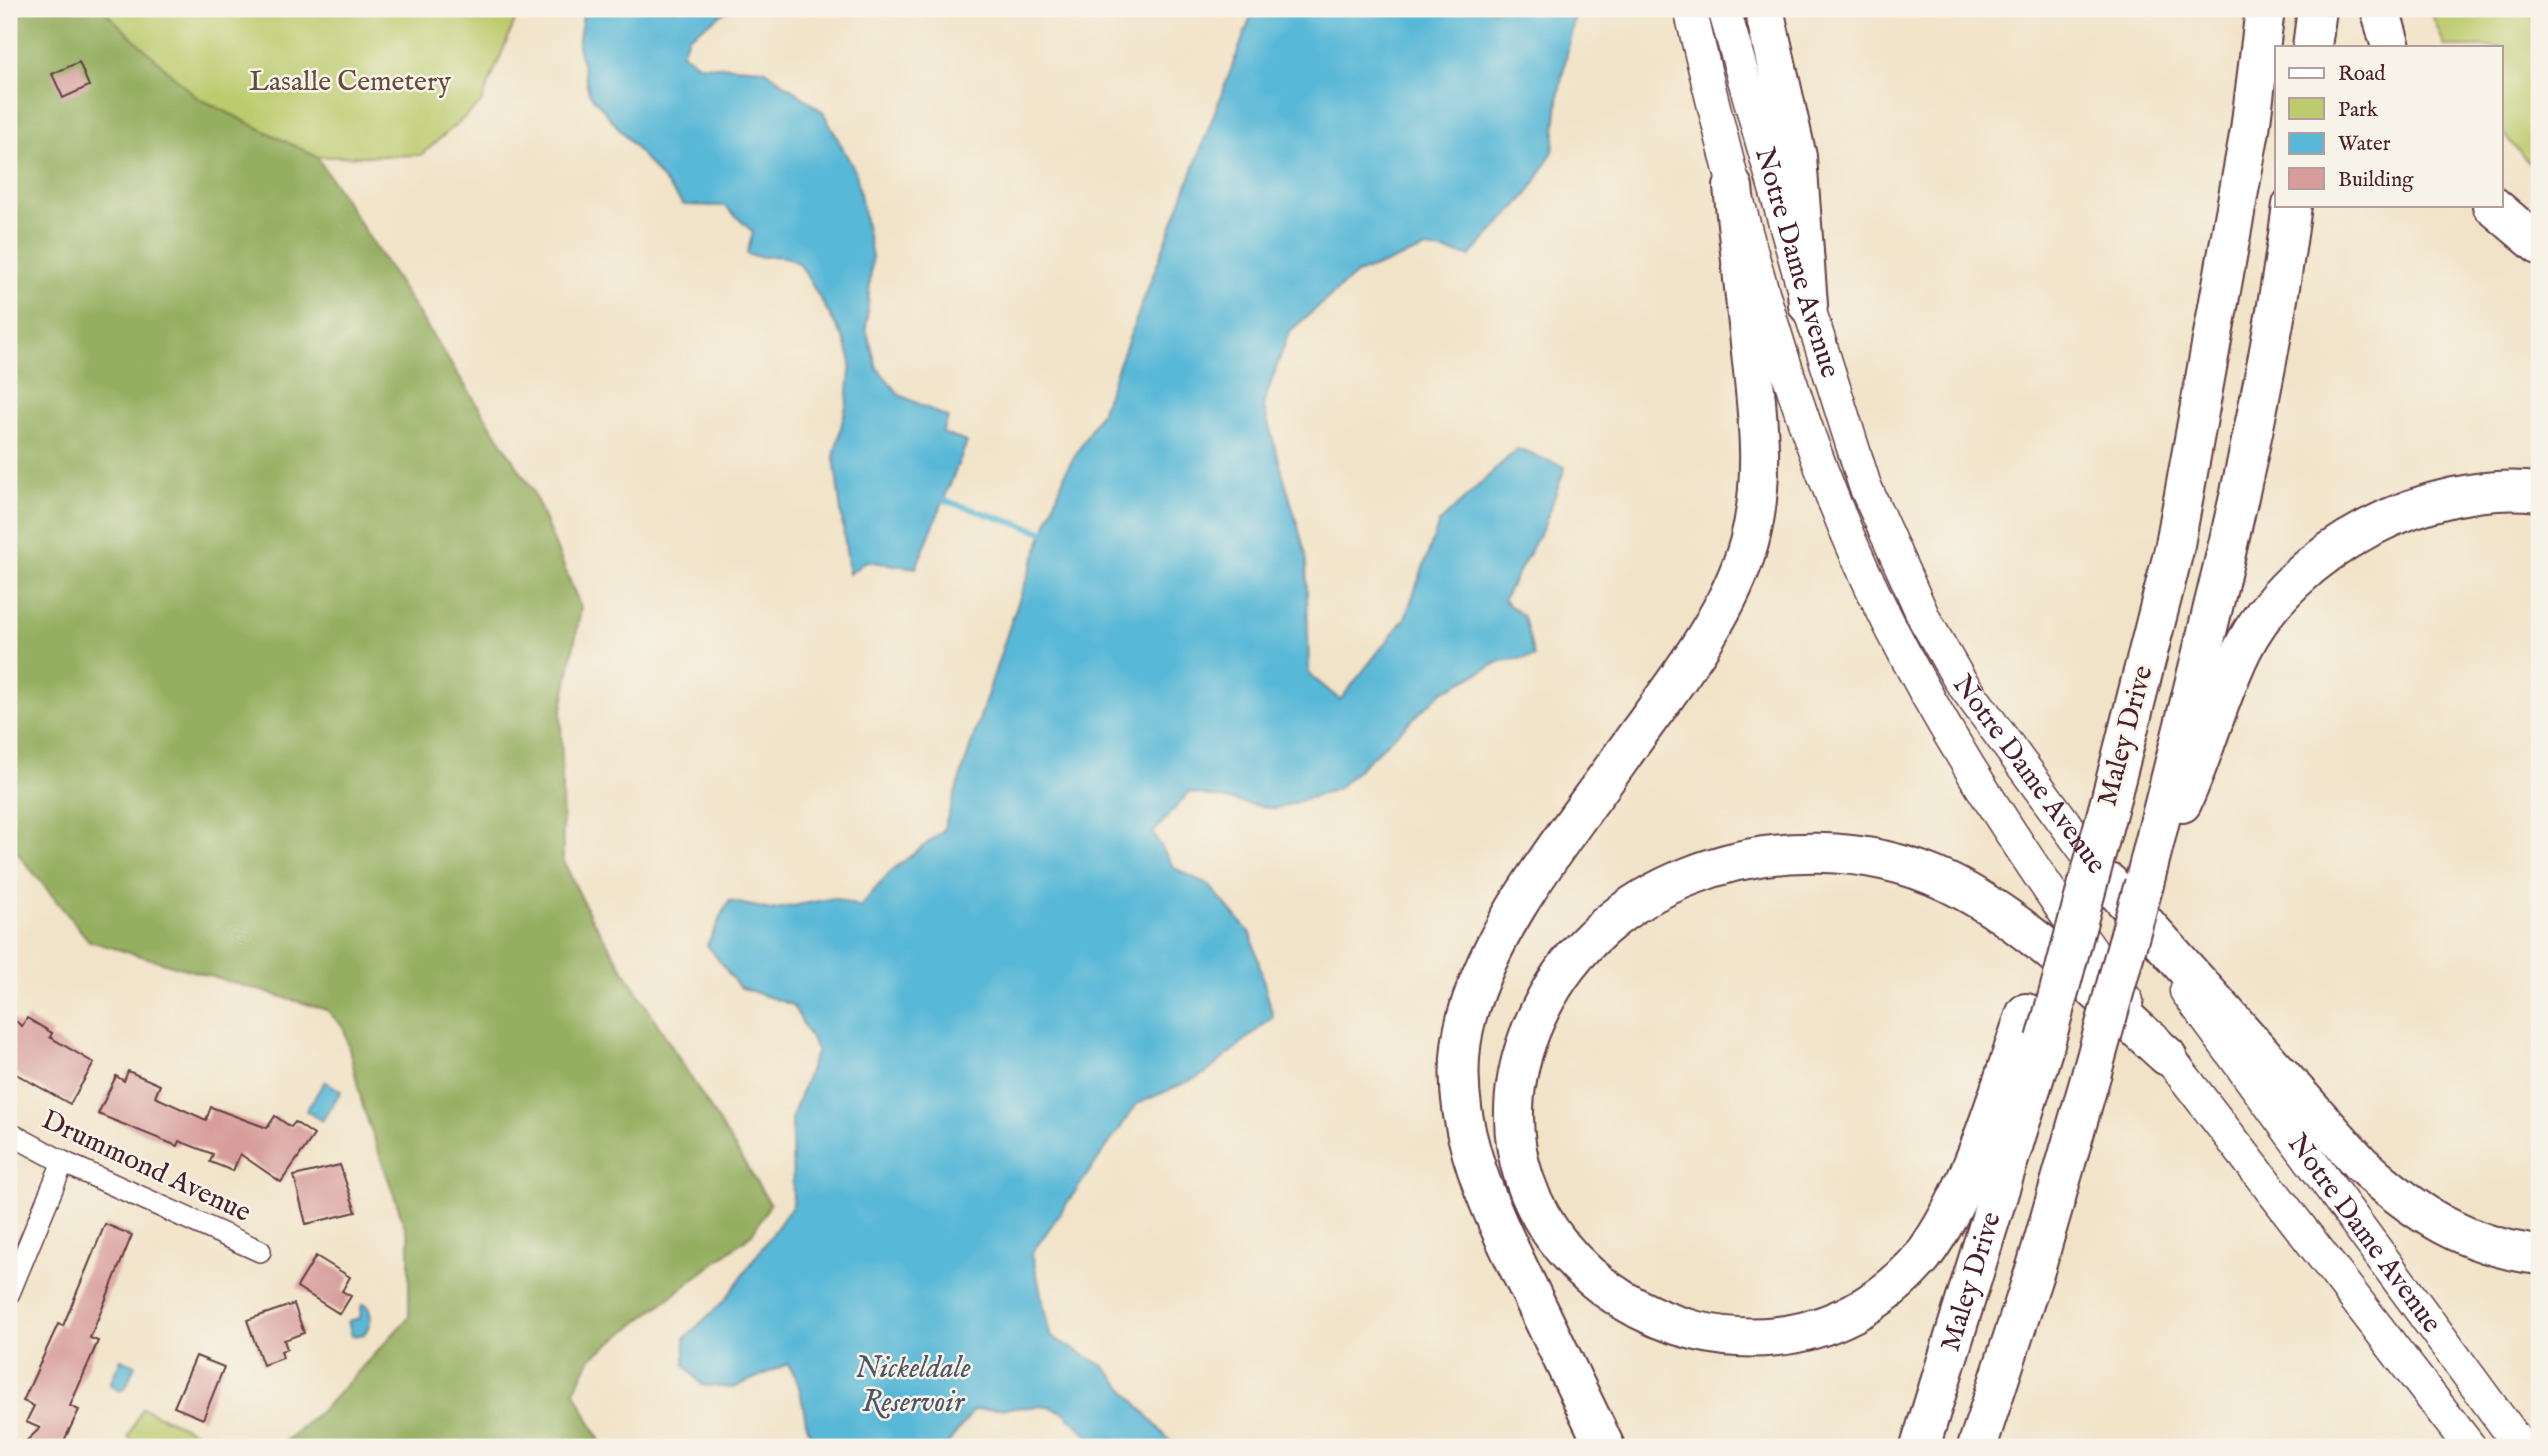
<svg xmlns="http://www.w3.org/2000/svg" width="2548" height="1456" viewBox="0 0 2548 1456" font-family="'IM FELL English',serif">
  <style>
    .green { fill: #bccb6d; stroke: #83754c; stroke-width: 2 }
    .forest { fill: #95af60; stroke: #706746; stroke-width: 2 }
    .water { fill: #59b8d7; stroke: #526c81; stroke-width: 2 }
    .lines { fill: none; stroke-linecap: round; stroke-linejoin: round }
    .stream { stroke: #59b8d7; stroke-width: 6 }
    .building { fill: #d89d9b }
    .street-casing { stroke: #633c43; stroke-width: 24 }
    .secondary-casing { stroke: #633c43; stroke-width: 35 }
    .highway-casing { stroke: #633c43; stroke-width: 42 }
    .street { stroke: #fff; stroke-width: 21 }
    .secondary { stroke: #fff; stroke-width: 32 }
    .highway { stroke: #fff; stroke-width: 38 }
    .highway-bridge-casing { stroke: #633c43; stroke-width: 42; stroke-linecap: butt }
    .highway-bridge { stroke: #fff; stroke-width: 38 }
    .labels { text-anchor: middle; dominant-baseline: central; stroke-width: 5; stroke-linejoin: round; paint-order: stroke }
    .park-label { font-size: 28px; fill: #664a3c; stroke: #f7f3e8 }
    .street-label { font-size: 28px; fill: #4a1f2b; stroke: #f7f3e8 }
    .water-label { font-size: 30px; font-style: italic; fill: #4f5567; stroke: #f7f3e8 }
  </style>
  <rect width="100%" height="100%" fill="#f7f3e8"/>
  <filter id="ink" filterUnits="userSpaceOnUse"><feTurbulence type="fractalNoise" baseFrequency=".0143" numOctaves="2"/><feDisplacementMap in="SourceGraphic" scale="14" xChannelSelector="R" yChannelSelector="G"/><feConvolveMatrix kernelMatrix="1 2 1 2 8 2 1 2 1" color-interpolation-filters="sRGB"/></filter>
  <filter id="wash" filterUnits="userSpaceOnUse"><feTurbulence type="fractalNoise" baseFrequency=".00686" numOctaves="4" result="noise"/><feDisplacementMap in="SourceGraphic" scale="28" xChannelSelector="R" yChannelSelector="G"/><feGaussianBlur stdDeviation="1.57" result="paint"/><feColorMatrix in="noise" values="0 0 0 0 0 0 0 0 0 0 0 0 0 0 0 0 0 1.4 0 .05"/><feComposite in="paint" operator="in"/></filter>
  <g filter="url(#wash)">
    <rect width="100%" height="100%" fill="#f1e3c8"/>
    <g class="green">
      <path d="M98 9H520L481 103 421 155 317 157 196 97Z"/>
      <path d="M2430 9H2539V175L2501 131V47H2445Z"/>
      <path d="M142 1408 206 1437 202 1447H147L128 1438Z"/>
    </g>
    <path class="forest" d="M9 9H102L196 97 317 157 532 489 581 608 561 714 563 860 590 916 770 1204 752 1234 591 1358 574 1391 603 1447H279L327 1405 409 1317V1238L363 1107 344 1028 327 1010 89 941 9 843Z"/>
    <g class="water">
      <path d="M584 9H730L688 37 682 53 700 65 764 69 823 112 856 173 872 257 866 329 877 368 900 395 948 418 942 433 967 442 916 568 866 561 849 574 834 457 847 402 851 362 845 341 801 266C780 248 768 262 747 254L753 232 725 206 684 205 589 93 578 45Z"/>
      <path d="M1254 9H1576L1559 92 1553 151 1528 194 1470 256 1427 248 1356 274 1289 332 1263 405 1306 555 1309 674 1340 700 1405 618 1439 523 1517 449 1565 467 1544 526 1503 600 1524 617 1534 657 1501 661 1442 692 1337 789 1275 809 1189 792 1153 833 1174 868 1209 885 1251 934 1273 1017 1205 1074 1137 1104 1032 1253 1050 1336 1104 1366 1175 1447H1103L1096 1444 1064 1412 1048 1406 974 1410 945 1447H816C799 1421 807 1385 787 1364L733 1388 702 1385 685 1365V1338L725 1300 793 1205 792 1117 817 1050 793 1005 739 987 707 945 729 901 771 910 834 898 860 907 890 872 943 831 1012 619 1067 469 1101 412Z"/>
      <path d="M325 1081 341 1091 322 1121 306 1111Z"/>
      <path d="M362 1304 367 1306C373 1316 371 1324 364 1334L352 1336 348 1321 360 1318Z"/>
      <path d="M121 1359 135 1365 125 1389 119 1391 110 1384Z"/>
    </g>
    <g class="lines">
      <path class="stream" d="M943 500 1043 532"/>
    </g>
    <g id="blocks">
      <g class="building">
        <path d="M79 62 89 86 63 98 52 74Z"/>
        <path d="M9 1016 22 1026 27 1018 52 1033 50 1037 94 1063 70 1104 9 1070Z"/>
        <path d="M128 1071 160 1085 155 1097 206 1120 211 1107 267 1128 275 1116 291 1127 295 1122 314 1135 281 1182 240 1154 233 1171 210 1162 213 1154 179 1141 177 1146 98 1114 116 1076 124 1081Z"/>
        <path d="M340 1165 356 1212 306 1224 294 1176Z"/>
        <path d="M105 1224 132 1235 90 1338 98 1341 70 1406 79 1410 61 1447H20L40 1428 26 1422 34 1406 23 1401 58 1324 63 1326Z"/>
        <path d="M316 1256 350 1277 342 1291 351 1296 340 1314 297 1287Z"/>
        <path d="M294 1304 304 1333 284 1340 287 1349 281 1351 283 1358 263 1365 247 1320Z"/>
        <path d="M196 1356 224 1367 203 1419 174 1407Z"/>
      </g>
    </g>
  </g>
  <g filter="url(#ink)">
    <use href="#blocks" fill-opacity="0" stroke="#633c43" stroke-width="2"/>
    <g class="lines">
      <g class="street-casing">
        <g id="street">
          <path d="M9 1133 63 1162 260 1251"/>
          <path d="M9 1293 63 1162"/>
        </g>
      </g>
      <g class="secondary-casing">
        <g id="secondary">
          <path d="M1690 9C1730 174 1770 341 1833 499 1904 680 2014 844 2127 1001"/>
          <path id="s1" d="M1724 9 1808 305 1865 486 1925 620 1959 679 2105 878"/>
          <path id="s2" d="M2186 991 2521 1447"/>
          <path d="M2153 1037 2470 1447"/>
        </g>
      </g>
      <g class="highway-casing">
        <g id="highway">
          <path d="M1764 9 1797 157 1808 305"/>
          <path d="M2380 9 2391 47"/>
          <path d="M2312 47 2317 9"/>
          <path d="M2492 205 2539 245"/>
          <path d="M2112 794 2174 550 2250 130 2265 9"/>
          <path d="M2182 803C2205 753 2218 699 2242 650 2292 549 2429 479 2539 492"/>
          <path d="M2109 883 2360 1163C2415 1213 2464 1246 2539 1255"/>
          <path d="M2144 884C2199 662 2263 431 2292 205"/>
          <path d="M2026 1013C1998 1091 1973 1189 1923 1256 1755 1456 1416 1255 1541 1008 1572 946 1625 901 1690 876 1770 844 1867 844 1947 882 2030 922 2099 995 2167 1056"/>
          <path d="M1605 1447C1582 1400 1559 1352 1536 1304 1494 1216 1439 1117 1467 1016 1494 920 1566 836 1622 756 1668 691 1727 621 1749 543 1766 480 1758 416 1751 352 1745 297 1739 242 1733 187"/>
          <path id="s3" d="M1920 1447 2046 1040"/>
          <path d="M1977 1447 2036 1267 2092 1072"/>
        </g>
      </g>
      <use href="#street" class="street"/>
      <use href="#secondary" class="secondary"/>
      <use href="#highway" class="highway"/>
      <g class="highway-bridge-casing">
        <g id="highway-bridge">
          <path d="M2046 1040 2112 794"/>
          <path d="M2092 1072 2144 884"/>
        </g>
      </g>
      <use href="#highway-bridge" class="highway-bridge"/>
    </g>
  </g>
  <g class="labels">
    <g class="park-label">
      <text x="350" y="82">Lasalle Cemetery</text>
    </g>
    <g class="street-label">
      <text stroke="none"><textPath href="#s1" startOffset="264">Notre Dame Avenue</textPath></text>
      <text transform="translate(2126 736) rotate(-75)">Maley Drive</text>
      <text stroke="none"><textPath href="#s1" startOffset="831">Notre Dame Avenue</textPath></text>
      <text transform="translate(146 1167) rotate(25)">Drummond Avenue</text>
      <text stroke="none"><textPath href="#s2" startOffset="301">Notre Dame Avenue</textPath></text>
      <text stroke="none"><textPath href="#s3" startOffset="173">Maley Drive</textPath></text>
    </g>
    <g class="water-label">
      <text x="913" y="1369">Nickeldale<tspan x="913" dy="34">Reservoir</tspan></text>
    </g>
  </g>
  <rect width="2548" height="1456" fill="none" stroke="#f7f3e8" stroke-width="35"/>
  <rect x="2275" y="46" width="228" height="161" fill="#f7f3e8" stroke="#b29e9c" stroke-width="2"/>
  <rect x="2289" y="68" width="35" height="10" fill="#ffffff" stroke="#b29e9c" stroke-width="2"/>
  <text x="2338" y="80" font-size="21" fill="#4a1f2b">Road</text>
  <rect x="2289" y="98" width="35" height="21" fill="#bccb6d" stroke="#b29e9c" stroke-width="2"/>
  <text x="2338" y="116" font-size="21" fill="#4a1f2b">Park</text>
  <rect x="2289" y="133" width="35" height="21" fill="#59b8d7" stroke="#b29e9c" stroke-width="2"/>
  <text x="2338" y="150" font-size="21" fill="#4a1f2b">Water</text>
  <rect x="2289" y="168" width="35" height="21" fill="#d89d9b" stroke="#b29e9c" stroke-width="2"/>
  <text x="2338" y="186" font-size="21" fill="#4a1f2b">Building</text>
</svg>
